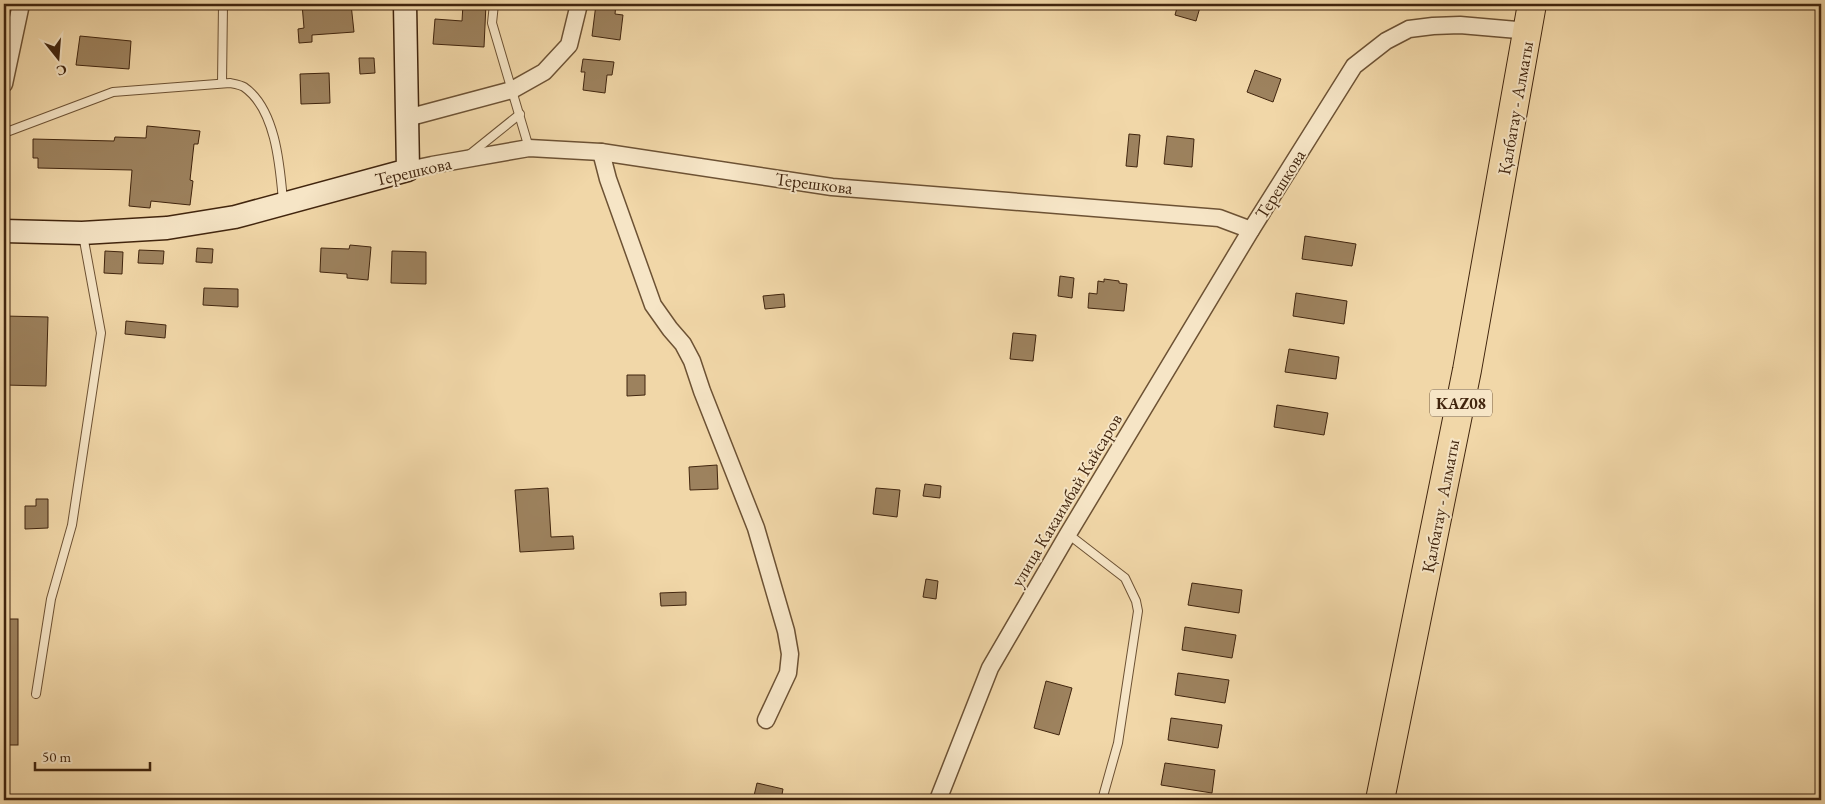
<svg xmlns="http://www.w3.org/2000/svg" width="1825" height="804" viewBox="0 0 1825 804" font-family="'EB Garamond',serif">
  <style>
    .building { fill: #9d825e; stroke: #41250e }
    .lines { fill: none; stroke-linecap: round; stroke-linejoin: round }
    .lane-casing { stroke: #6d5234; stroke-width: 10 }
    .street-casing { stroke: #6d5234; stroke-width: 19 }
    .secondary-casing { stroke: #41250e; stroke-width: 25 }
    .highway-casing { stroke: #41250e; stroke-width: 30 }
    .lane { stroke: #f6e5c6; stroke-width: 8 }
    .street { stroke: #f6e5c6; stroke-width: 16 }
    .secondary { stroke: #f6e5c6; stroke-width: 22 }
    .highway { stroke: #f1d7a8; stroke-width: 28 }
    .labels { text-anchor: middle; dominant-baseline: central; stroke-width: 4; stroke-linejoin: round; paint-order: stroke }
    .shield { fill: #f6e5c6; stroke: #775f45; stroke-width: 1 }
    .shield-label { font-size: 16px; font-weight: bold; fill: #41250e }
    .street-label { font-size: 18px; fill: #41250e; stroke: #f6e5c6 }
  </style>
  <rect width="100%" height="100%" fill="#f1d7a8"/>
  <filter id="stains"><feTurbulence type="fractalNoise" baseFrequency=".004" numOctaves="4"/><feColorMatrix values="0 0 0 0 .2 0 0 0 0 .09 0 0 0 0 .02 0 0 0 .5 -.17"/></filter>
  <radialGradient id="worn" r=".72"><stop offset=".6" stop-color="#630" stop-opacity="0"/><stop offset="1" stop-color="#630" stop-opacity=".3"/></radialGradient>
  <g class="building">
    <path d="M302 4H351L354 32 312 35V42L299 43 298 29 304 28Z"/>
    <path d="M463 4H486L484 47 433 44 435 19 462 21Z"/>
    <path d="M596 4H616L615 14 623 15 620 40 592 36Z"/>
    <path d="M1178 4H1201L1196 21 1175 15Z"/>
    <path d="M80 36 131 41 129 69 76 65Z"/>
    <path d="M359 58H374L375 73 360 74Z"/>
    <path d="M583 59 614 62 612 75H607L605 93 583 90 585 72H581Z"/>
    <path d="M1255 70 1281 79 1273 102 1247 92Z"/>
    <path d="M329 73 330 103 301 104 300 74Z"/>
    <path d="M147 126 200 131 198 144H194L190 180 193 181 190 205 151 201 150 208 129 206 132 170 38 168V158H33V139L114 141 115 137 146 138Z"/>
    <path d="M1129 134 1140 135 1137 167 1126 166Z"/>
    <path d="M1167 136 1194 139 1192 167 1164 164Z"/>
    <path d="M1305 236 1356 244 1352 266 1302 259Z"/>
    <path d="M350 245 371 247 368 280 347 278V274L320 272 321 248 349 249Z"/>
    <path d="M197 248 213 249 212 263 196 262Z"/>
    <path d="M139 250 164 251 163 264 138 263Z"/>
    <path d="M105 251 123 252 122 274 104 273Z"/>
    <path d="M392 251 426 252V284L391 283Z"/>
    <path d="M1060 276 1074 278 1072 298 1058 296Z"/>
    <path d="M1104 279 1119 281V283L1127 284 1124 311 1088 308 1089 293 1097 294 1098 281 1104 282Z"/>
    <path d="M204 288 238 289V307L203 305Z"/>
    <path d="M1296 293 1347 301 1344 324 1293 316Z"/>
    <path d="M784 294 785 307 765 309 763 296Z"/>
    <path d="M4 316 48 317 46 386 4 385Z"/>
    <path d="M126 321 166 325 165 338 125 334Z"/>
    <path d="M1013 333 1036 335 1033 361 1010 359Z"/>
    <path d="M1289 349 1339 357 1336 379 1285 372Z"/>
    <path d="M627 375H645V395L627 396Z"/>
    <path d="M1277 405 1328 413 1324 435 1274 427Z"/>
    <path d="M717 465 718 489 690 490 689 467Z"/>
    <path d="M925 484 941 486 940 498 923 496Z"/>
    <path d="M548 488 551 537 573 536 574 549 520 552 515 490Z"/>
    <path d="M876 488 900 490 897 517 873 514Z"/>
    <path d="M36 499H48V528L25 529V506H36Z"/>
    <path d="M926 579 938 581 936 599 923 597Z"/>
    <path d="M1192 583 1242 590 1239 613 1188 605Z"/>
    <path d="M686 592V605L661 606 660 593Z"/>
    <rect x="4" y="619" width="14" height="126"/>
    <path d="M1185 627 1236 635 1232 658 1182 650Z"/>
    <path d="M1178 673 1229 680 1225 703 1175 695Z"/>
    <path d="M1046 681 1072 688 1059 735 1034 728Z"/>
    <path d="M1171 718 1222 725 1218 748 1168 740Z"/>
    <path d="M1165 763 1215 770 1212 793 1161 785Z"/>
    <path d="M757 783 783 789 781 800H753Z"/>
  </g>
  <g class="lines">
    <g class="lane-casing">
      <g id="lane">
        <path d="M494 4 492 23 529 148"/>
        <path d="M222 83 223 4"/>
        <path d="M4 133 113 92 230 83C235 84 241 85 244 87 276 109 280 167 283 201"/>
        <path d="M469 155 520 114"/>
        <path d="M1068 534 1125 578 1136 601 1138 611 1118 743 1102 800"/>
        <path d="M36 694 51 599 72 525 101 333 83 235"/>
      </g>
    </g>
    <g class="street-casing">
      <g id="street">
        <path d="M4 84 21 4"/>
        <path d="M407 118 512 90 544 72 569 45 579 4"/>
        <path d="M601 152 608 179 653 305 670 329 683 344 692 361 702 391 756 528 786 631 790 654 788 673 766 720"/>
        <path d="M408 170 432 165 529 148 601 152 832 187 1219 218 1251 230"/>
        <path d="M938 800 990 668 1068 534 1251 230 1354 66 1386 41 1409 29 1433 26 1460 25 1529 31"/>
      </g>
    </g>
    <g class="secondary-casing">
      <path id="secondary" d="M4 231 82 233 167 228 235 217 408 170 405 4"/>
    </g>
    <g class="highway-casing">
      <path id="highway" d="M1380 800 1467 370 1532 4"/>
    </g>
    <use href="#lane" class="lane"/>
    <use href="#street" class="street"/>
    <use href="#secondary" class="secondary"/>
    <use href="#highway" class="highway"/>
  </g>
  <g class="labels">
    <rect class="shield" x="1430" y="389.5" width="62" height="27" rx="4"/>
    <g class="shield-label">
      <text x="1461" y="403">KAZ08</text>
    </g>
    <g class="street-label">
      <text transform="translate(1515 108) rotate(-80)">Қалбатау - Алматы</text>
      <text transform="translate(413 171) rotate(-13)">Терешкова</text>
      <text transform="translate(814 183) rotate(7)">Терешкова</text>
      <text transform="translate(1280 184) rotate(-58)">Терешкова</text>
      <text transform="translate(1066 500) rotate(-59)">улица Какаимбай Кайсаров</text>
      <text transform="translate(1440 506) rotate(-79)">Қалбатау - Алматы</text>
    </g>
  </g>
  <rect width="1825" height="804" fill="none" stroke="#f1d7a8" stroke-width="20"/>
  <rect x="5" y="5" width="1815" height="794" fill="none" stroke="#41250e" stroke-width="2.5"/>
  <rect x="10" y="10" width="1805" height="784" fill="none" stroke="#41250e"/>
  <g transform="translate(58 58) rotate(163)" stroke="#f6e5c6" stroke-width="4" paint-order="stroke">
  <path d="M0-4L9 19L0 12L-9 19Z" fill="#41250e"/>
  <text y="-8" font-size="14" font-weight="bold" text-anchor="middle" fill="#41250e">С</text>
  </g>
  <path d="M35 762v8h115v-8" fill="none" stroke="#41250e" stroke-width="2.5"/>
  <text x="42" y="762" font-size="15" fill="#41250e" stroke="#f6e5c6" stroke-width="4" paint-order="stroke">50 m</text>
  <rect width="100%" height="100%" filter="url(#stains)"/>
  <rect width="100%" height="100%" fill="url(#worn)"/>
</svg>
